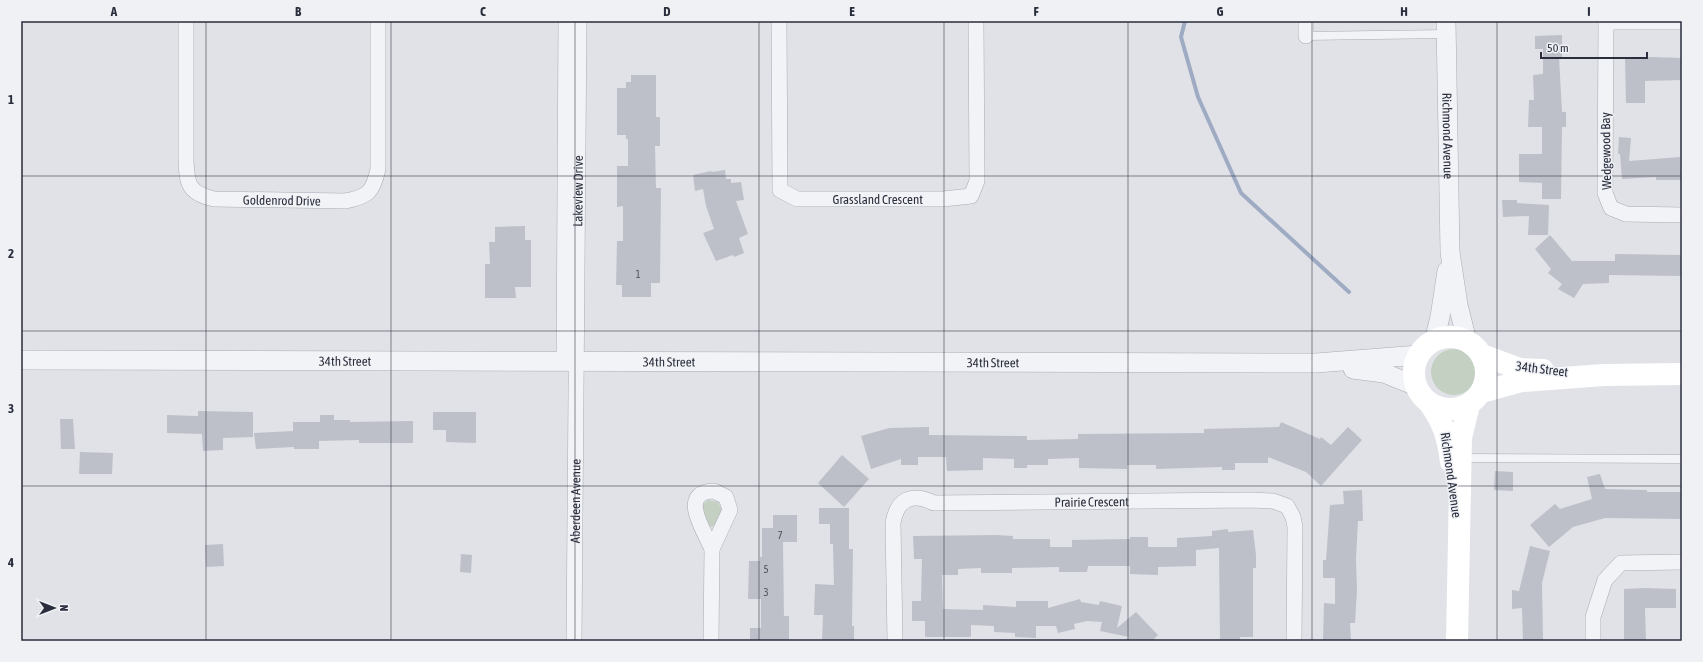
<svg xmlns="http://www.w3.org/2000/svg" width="1703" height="662" viewBox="0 0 1703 662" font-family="'Asap Condensed',sans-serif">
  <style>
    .green { fill: #c3d0c2 }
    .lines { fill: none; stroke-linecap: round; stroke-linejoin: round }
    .stream { stroke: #9fabc3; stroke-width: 4 }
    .building { fill: #bec0c9 }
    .service-casing { stroke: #a9acb4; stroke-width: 9 }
    .minor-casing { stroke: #a9acb4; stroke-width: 16 }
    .tertiary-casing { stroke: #a9acb4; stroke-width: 20 }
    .service { stroke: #f2f3f6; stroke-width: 8 }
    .minor { stroke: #f2f3f6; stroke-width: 15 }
    .tertiary { stroke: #f2f3f6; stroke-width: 19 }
    .secondary { stroke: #fff; stroke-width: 22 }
    .grid { fill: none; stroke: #2a2e3d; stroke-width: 1; stroke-opacity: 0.55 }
    .labels { text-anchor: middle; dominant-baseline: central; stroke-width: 3; stroke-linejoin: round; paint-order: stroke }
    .number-label { font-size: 11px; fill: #4f5260 }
    .street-label { font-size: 13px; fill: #2a2e3d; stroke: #eff1f5 }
    .neatline { fill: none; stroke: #2a2e3d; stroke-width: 1.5 }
    .grid-label { font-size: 13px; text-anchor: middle; font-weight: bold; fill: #2a2e3d }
  </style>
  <rect width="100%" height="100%" fill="#e0e2e7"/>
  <g class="green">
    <circle cx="1454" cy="372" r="23"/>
    <path d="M708 500 718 502 722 510 716 524 712 527 709 526 702 514 703 504Z"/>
  </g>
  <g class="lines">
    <path class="stream" d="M1185 21 1181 37 1198 97 1241 193 1349 292"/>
  </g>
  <g class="building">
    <path d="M1562 35V57H1559L1562 112H1566V127H1562L1561 199H1542V183L1519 182V154H1542V127H1528L1529 100H1534L1533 75 1543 74V49H1535V36Z"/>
    <path d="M1653 57 1682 58V80L1645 81V103H1626L1625 58Z"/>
    <path d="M631 75H656V117H660V146H655L656 188H661L660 283H651V297H622V285H616L617 241H623V206L617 207V166H628V139H626V135H617V88H626V82H631Z"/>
    <path d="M1619 137 1631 138 1629 161 1680 157 1681 180H1656V177L1622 179 1620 154H1618Z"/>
    <path d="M725 170 726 179H731V183L741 182 744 200 736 201 748 234 739 238 744 253 734 257 733 255 716 261 703 233 714 229 706 206 703 189 695 191 693 175 711 171 712 172Z"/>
    <path d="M1502 200H1517V203L1549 205 1548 235H1528L1529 216 1503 217Z"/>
    <path d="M525 226V240H531V287H515L516 298H485V264H490L489 242H495V227Z"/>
    <path d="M1550 235 1572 261H1615V254L1682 255V276L1609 275V283L1583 284 1574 298 1558 289 1562 284 1548 273 1551 269 1535 249Z"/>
    <path d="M198 411 253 412V437L223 438V450L203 451 202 434 167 433V415L198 416Z"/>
    <path d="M433 412H476V443L446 442V430H433Z"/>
    <path d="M320 415H334V420H350V422L413 421V443H359V440L319 441V449H294V447L256 449 254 433 293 431V422H320Z"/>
    <path d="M60 419H73L75 449H61Z"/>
    <path d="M1281 422 1320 439 1321 437 1331 445 1348 427 1362 440 1321 486 1306 472 1268 457V463H1235V470H1222V467L1156 469V465H1127V469L1079 468V458L1048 459V465H1027V468H1014V459L983 458V470L947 471 946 457H918V465H901V459L871 469 861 436 889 428 929 427V435L1027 436V440L1078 439V434L1204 433V429L1279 427Z"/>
    <path d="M80 452 113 453 112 474H79Z"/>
    <path d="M842 455 869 479 844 507 818 483Z"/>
    <path d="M1495 471 1513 472V491L1494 490Z"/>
    <path d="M1600 474 1605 489 1647 490V492H1682V519L1605 518 1573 527 1549 547 1530 525 1555 504 1560 509 1592 499 1587 477Z"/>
    <path d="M1362 490 1363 521H1358L1356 559 1357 590 1355 623H1350L1351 641H1323L1324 603 1335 604V578H1323V560H1326L1330 505 1344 504 1343 491Z"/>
    <path d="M819 508H849V549H853L852 626H854V641H822L823 615H814L815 584 834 585 833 544H830V524H819Z"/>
    <path d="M773 515H797V542H783L784 616H789V641H750V628H761V599H748L749 561H760V557H762V528H773Z"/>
    <path d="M1228 529V532L1253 530 1256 555V568H1253V637H1240V641H1220L1219 548 1196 550V566L1158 567V575L1130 574V566H1088L1087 572H1059V567L1012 568V573H981V568L958 569V575H942L943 609 983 610V605L1016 607V601H1048V608L1080 599 1081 602 1099 605 1100 601 1122 606 1117 628 1136 612 1158 635 1152 641H1124L1129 637 1100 631 1102 622 1087 621 1074 624 1075 629 1058 633 1056 626H1036V638L1015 637V633L994 632V626L971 625V637H925V621H912V601H921L922 559H914L913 536 997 535 1013 536V539H1050V547H1072V540L1130 539V537H1148V547H1177V538L1212 536V531Z"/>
    <path d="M223 544 224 566 206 567 205 545Z"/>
    <path d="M1530 546 1550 551 1542 583 1543 641H1523L1522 608 1512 609V590L1519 591Z"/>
    <path d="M461 554 472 555 471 573 460 572Z"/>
    <path d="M1645 588 1676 589V608H1645L1646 641H1624V589Z"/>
  </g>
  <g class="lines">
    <g class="service-casing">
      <g id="service">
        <path d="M1306 36 1446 34"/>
        <path d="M1461 458 1682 459"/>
      </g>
    </g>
    <g class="minor-casing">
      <g id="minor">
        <path id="s1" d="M186 21V160C187 184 188 193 214 199L345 201C368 197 373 192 378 169V21"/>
        <path id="s2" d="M779 21 780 190 797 199H943L971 196 977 181 976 21"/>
        <path d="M1306 21V36"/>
        <path d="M1606 21 1605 193 1611 208 1626 214 1682 215"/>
        <path d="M1606 22H1682"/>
        <path d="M564 361 566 21"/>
        <path d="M714 491 726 497 730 510 712 549C705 532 677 492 714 491Z"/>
        <path id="s3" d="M574 641 579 21"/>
        <path d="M711 641 712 549"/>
        <path id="s4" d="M895 641 893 523C897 499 912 492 934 503L1251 500 1273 501 1287 506 1293 517 1295 527 1294 641"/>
        <path d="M1593 641V617L1605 580 1621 563 1682 562"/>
      </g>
    </g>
    <g class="tertiary-casing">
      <g id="tertiary">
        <path id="s5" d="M1446 21 1450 252 1458 305 1467 341"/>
        <path d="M1434 341 1440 317 1447 271"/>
        <path id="s6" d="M21 360 1316 363 1419 355"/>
        <path d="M1353 369 1384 373 1416 386"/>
      </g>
    </g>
    <use href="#service" class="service"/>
    <use href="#minor" class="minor"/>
    <use href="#tertiary" class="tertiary"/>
    <g class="secondary">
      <circle cx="1450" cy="373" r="36"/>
      <path d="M1482 355 1520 369 1543 370"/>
      <path d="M1482 392 1522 381 1604 375 1682 374"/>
      <path d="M1430 404C1444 424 1448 438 1451 462"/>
      <path d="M1457 641 1461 438 1469 405"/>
    </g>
  </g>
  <path class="grid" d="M206 21V641M391 21V641M575 21V641M759 21V641M944 21V641M1128 21V641M1312 21V641M1497 21V641M21 176H1682M21 331H1682M21 486H1682"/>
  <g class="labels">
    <g class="number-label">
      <text x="638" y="274">1</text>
      <text x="780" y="535">7</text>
      <text x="766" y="569">5</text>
      <text x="766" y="592">3</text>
    </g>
    <g class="street-label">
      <text stroke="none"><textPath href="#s5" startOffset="115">Richmond Avenue</textPath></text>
      <text transform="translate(1606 151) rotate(-91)">Wedgewood Bay</text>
      <text stroke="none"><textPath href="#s3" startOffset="450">Lakeview Drive</textPath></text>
      <text stroke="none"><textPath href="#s2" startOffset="269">Grassland Crescent</textPath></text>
      <text stroke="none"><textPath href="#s1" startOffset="261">Goldenrod Drive</textPath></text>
      <text stroke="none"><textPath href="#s6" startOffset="324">34th Street</textPath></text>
      <text stroke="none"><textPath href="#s6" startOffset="648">34th Street</textPath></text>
      <text stroke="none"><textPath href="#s6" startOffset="972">34th Street</textPath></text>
      <text transform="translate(1542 369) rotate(7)">34th Street</text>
      <text transform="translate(1451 475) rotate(82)">Richmond Avenue</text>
      <text stroke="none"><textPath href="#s3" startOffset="140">Aberdeen Avenue</textPath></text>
      <text stroke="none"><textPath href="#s4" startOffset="332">Prairie Crescent</textPath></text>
    </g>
  </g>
  <rect width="1703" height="662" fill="none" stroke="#eff1f5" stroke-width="44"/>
  <g transform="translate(54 608) rotate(90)" stroke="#eff1f5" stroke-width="3" paint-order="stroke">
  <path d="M0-3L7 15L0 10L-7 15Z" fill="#2a2e3d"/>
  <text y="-6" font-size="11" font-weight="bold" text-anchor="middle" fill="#2a2e3d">N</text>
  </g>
  <path d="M1541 52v6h106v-6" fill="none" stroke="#2a2e3d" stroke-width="2"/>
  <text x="1547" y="52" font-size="12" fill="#2a2e3d" stroke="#eff1f5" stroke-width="3" paint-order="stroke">50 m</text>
  <rect x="22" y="22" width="1659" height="618" class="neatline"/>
  <g class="grid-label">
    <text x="114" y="16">A</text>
    <text x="298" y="16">B</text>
    <text x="483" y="16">C</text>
    <text x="667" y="16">D</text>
    <text x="852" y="16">E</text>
    <text x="1036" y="16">F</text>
    <text x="1220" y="16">G</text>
    <text x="1404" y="16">H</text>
    <text x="1589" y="16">I</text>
    <text x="11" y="104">1</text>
    <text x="11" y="258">2</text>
    <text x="11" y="413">3</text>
    <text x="11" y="567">4</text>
  </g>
</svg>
